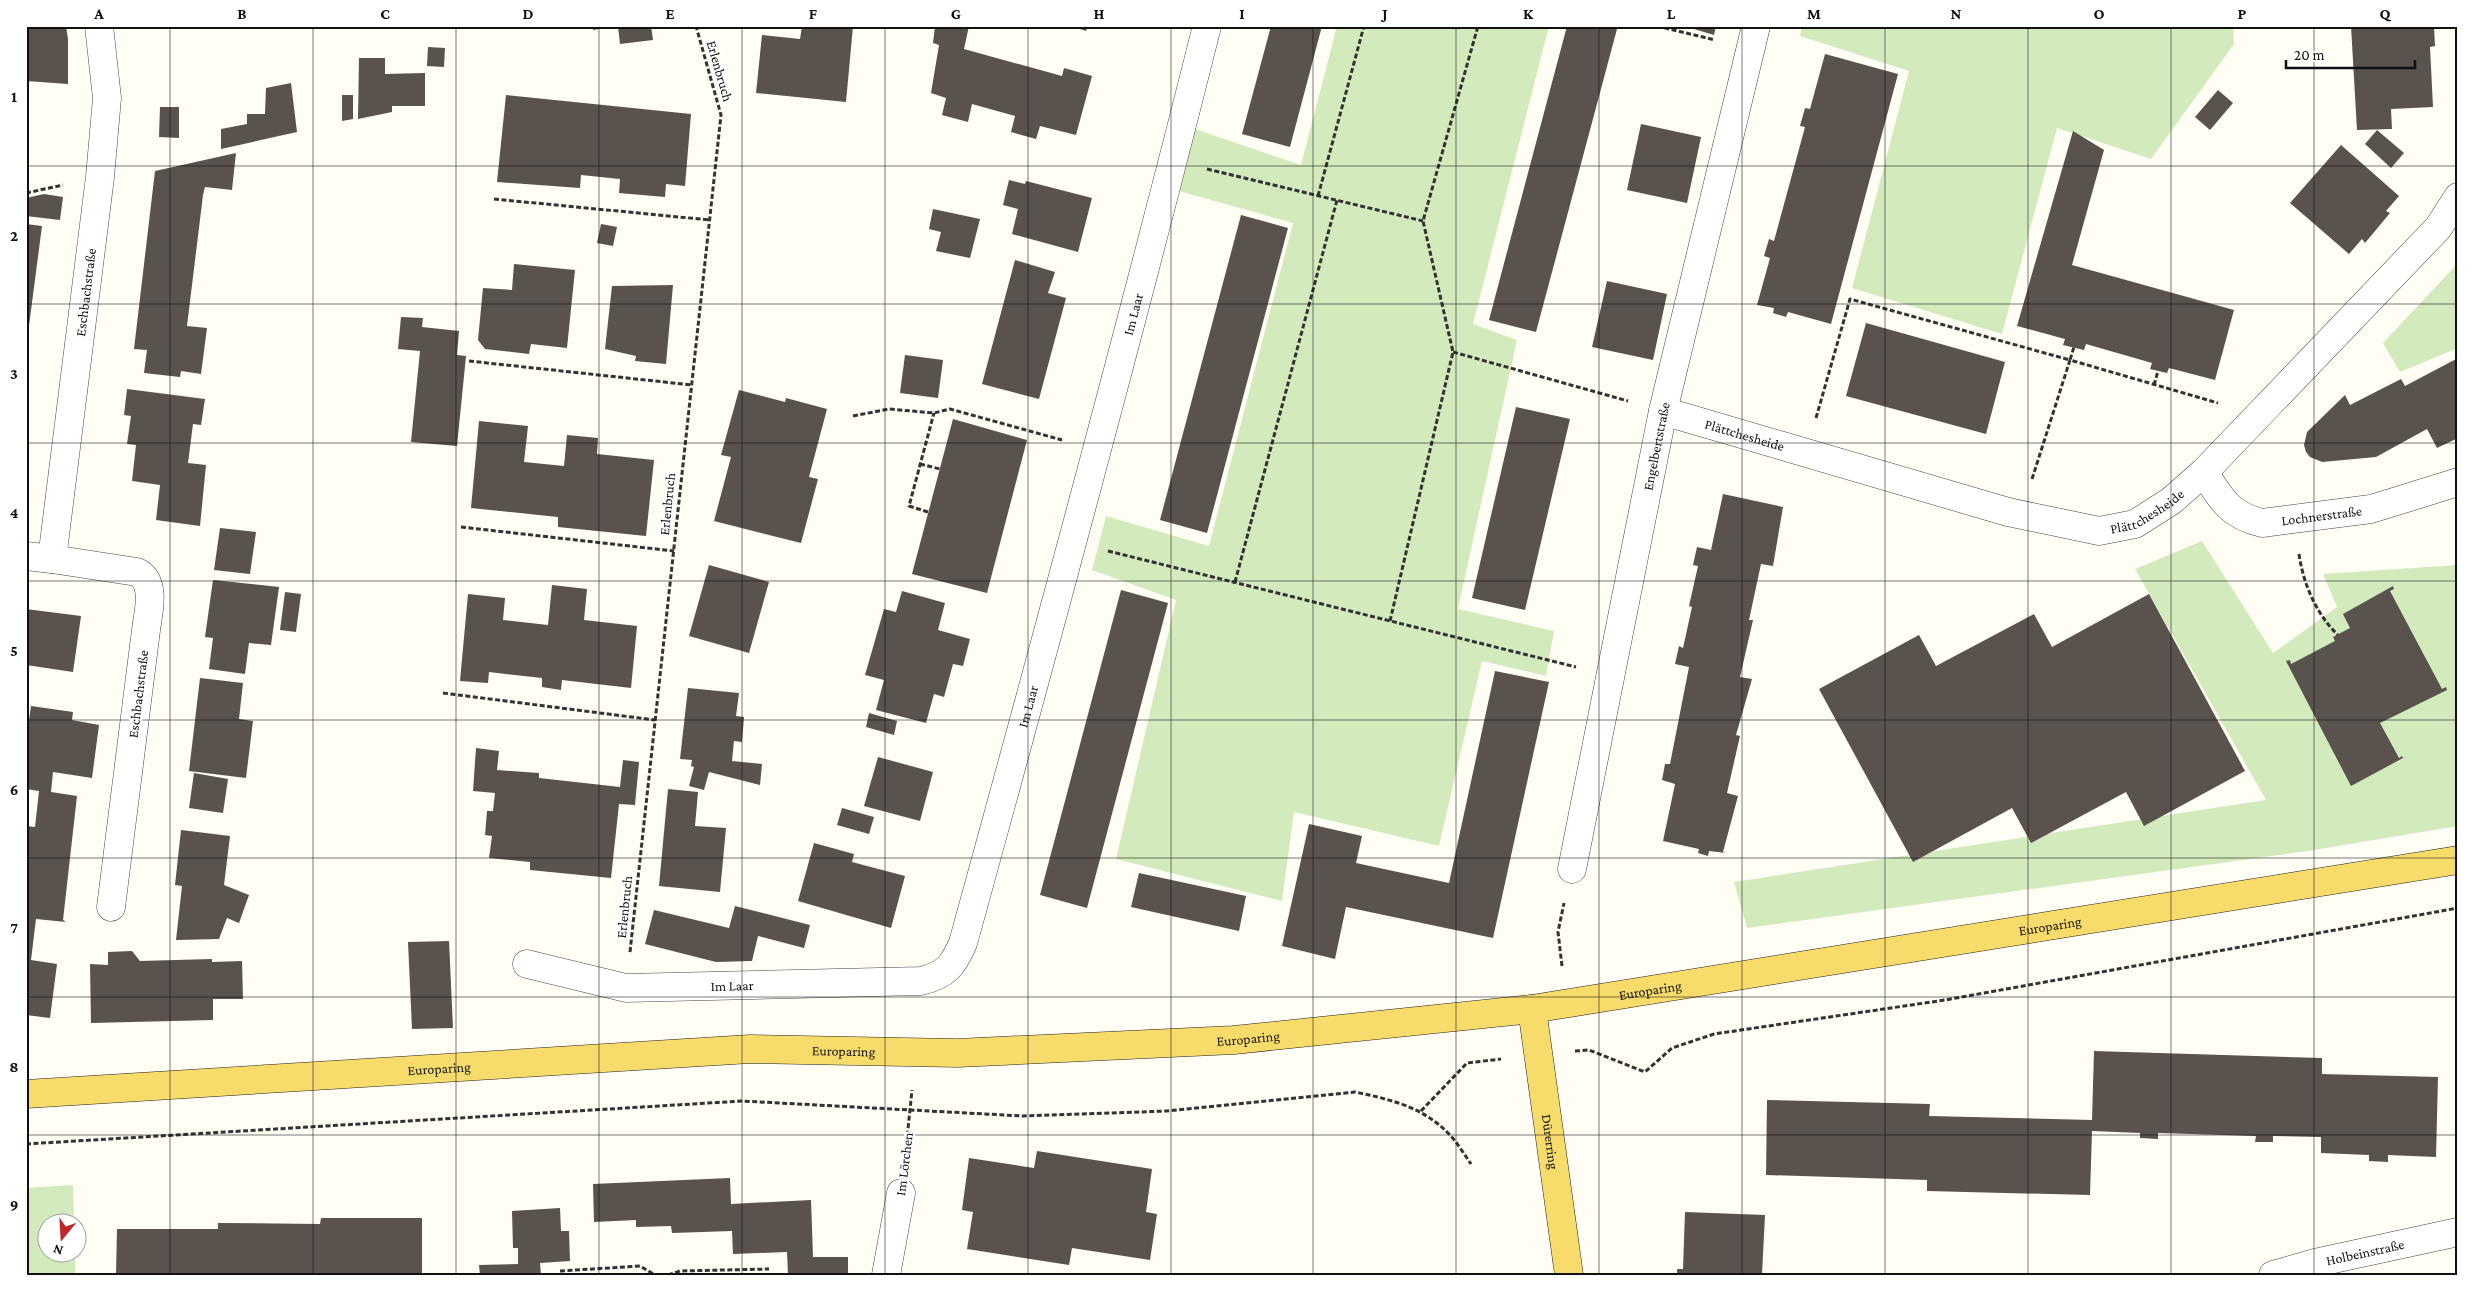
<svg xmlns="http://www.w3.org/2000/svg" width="2484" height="1301" viewBox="0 0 2484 1301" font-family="'Crimson Pro',serif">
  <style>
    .green { fill: #d3eabd }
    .building { fill: #5a524d }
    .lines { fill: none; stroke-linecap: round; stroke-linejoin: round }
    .minor-casing { stroke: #444; stroke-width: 29 }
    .major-casing { stroke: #222; stroke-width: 29 }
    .path { stroke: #333; stroke-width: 3; stroke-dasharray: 5 2.5; stroke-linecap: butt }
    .minor { stroke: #fff; stroke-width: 28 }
    .major { stroke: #f8dc6b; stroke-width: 28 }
    .grid { fill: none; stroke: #111; stroke-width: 1; stroke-opacity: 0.55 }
    .labels { text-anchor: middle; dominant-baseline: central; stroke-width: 5; stroke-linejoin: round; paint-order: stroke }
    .street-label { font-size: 14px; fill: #111; stroke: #fff }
    .neatline { fill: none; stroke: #111; stroke-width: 2 }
    .grid-label { font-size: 16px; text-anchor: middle; font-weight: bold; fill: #111 }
  </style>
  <rect width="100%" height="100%" fill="#fffdf4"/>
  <g class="green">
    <path d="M1337 26H1549L1473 324 1517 340 1458 609 1554 631 1546 676 1482 661 1439 846 1294 812 1282 901 1116 859 1176 600 1092 570 1106 516 1209 546 1293 223 1179 191 1195 129 1301 165Z"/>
    <path d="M1802 26H2233L2234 44 2151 159 2057 128 2002 334 1852 288 1909 71 1800 36Z"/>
    <path d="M2458 263V348L2400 372 2383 343Z"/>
    <path d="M2202 541 2273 653 2337 607 2323 574 2458 565V826L2308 851 1747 928 1734 882 2266 800 2135 569Z"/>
    <path d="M73 1185 74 1223 48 1224V1254H75V1275H26V1188Z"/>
  </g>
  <g class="building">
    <path d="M26 26H66L68 39V84L26 81Z"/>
    <path d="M593 26H611V27L593 30Z"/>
    <path d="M618 26H651L653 40 620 44Z"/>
    <path d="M802 26H853L846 102 756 93 762 35 800 39Z"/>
    <path d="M935 26H969L964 49 1062 76 1064 68 1092 76 1076 135 1040 126 1036 139 1011 132 1015 116 972 104 968 122 942 115 946 98 931 93 939 45 933 43Z"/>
    <path d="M1071 26H1088L1086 31Z"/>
    <path d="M1271 26H1322L1290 147 1242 134Z"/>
    <path d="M1567 26H1607L1617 29 1536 332 1489 320Z"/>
    <path d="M1684 26H1716L1714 35Z"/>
    <path d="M2351 26H2434L2435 46 2430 47 2433 107 2391 109 2392 129 2357 130Z"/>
    <path d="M428 47 445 48 444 67 427 66Z"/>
    <path d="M1825 54 1898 74 1831 324 1788 312 1786 317 1773 313 1774 308 1757 305 1770 258 1764 256 1769 239 1774 241 1805 127 1800 126 1805 108 1810 109Z"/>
    <path d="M359 58H385V74L425 73V106H392V112L358 119Z"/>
    <path d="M291 83 297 132 221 149V129L247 124V114H265L266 88Z"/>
    <path d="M2218 90 2233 103 2210 130 2195 117Z"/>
    <path d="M342 95H353V119L342 121Z"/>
    <path d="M506 95 691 114 685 186 666 184 665 197 619 193 620 179 581 175 580 188 497 182Z"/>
    <path d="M160 107H179V138L159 137Z"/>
    <path d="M1641 124 1701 137 1687 203 1627 190Z"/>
    <path d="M2377 130 2404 153 2391 168 2365 144Z"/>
    <path d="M2073 131 2104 150 2072 265 2234 310 2215 380 2169 368 2167 373 2150 369 2152 363 2086 344 2084 350 2063 345 2065 339 2017 326Z"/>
    <path d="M2341 145 2399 196 2386 211 2390 213 2365 243 2362 239 2349 254 2290 203Z"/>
    <path d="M236 153 232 190 205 187 203 195 187 326 207 328 201 374 181 371 180 377 144 373 147 350 134 349 155 171Z"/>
    <path d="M1009 180 1025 184 1026 181 1092 198 1078 252 1012 234 1018 209 1003 205Z"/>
    <path d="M44 194 63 197 60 220 26 216V198Z"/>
    <path d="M933 209 980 219 970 258 936 251 941 232 929 229Z"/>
    <path d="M1241 215 1288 228 1207 533 1160 520Z"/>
    <path d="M26 224 42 226 27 341H26Z"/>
    <path d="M601 224 617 227 613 246 597 243Z"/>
    <path d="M1015 260 1055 272 1048 293 1066 298 1039 399 982 384Z"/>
    <path d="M514 264 575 270 567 348 531 344 529 354 485 349 478 340 483 288 512 290Z"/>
    <path d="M1607 281 1667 294 1653 360 1592 347Z"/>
    <path d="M673 285 666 364 635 361 636 356 605 349 612 286Z"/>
    <path d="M401 317 423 318 422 327 459 331 457 355 466 356 457 446 411 442 420 351 398 349Z"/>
    <path d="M1866 323 2005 362 1986 434 1846 396Z"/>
    <path d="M905 355 943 360 938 398 900 393Z"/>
    <path d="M2458 358V438L2437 448 2427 429 2376 457 2322 462 2310 457 2306 452 2304 445 2307 432 2345 395 2350 405 2401 379 2405 386Z"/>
    <path d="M127 389 205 399 201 425 193 424 188 463 206 465 200 526 156 520 160 485 132 481 136 445 127 444 131 416 124 415Z"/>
    <path d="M739 390 785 402 786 398 827 409 809 477 818 479 801 543 714 521 731 457 721 455Z"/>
    <path d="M1516 407 1570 419 1525 610 1472 598Z"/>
    <path d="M953 419 1027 440 987 593 912 574Z"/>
    <path d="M479 421 528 426 524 462 564 466 567 435 598 438 597 454 654 460 646 536 558 527V517L471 508Z"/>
    <path d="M1723 494 1783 507 1773 566 1761 564 1749 620H1753L1740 677 1752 679 1736 735 1740 736 1727 793 1738 796 1723 852 1726 853 1709 851 1708 856 1698 853 1699 849 1663 841 1675 784 1662 780 1665 764H1670L1689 667 1675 664 1679 646 1683 648 1692 607 1689 606 1698 566 1693 565 1697 547 1711 550Z"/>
    <path d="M220 528 256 532 250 574 214 570Z"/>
    <path d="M709 565 769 582 749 653 689 636Z"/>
    <path d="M213 580 279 587 271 645 249 643 245 674 209 669 213 638 205 637Z"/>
    <path d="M552 585 587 589 584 620 637 626 631 688 562 680 561 690 542 687V678L489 672 488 683 460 681 468 594 505 598 503 620 548 625Z"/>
    <path d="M2393 586 2394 589 2390 591 2442 689 2446 687 2447 690 2380 723 2399 758 2402 756 2403 758 2351 786 2286 661 2290 660 2291 664 2335 641 2333 637 2350 628 2343 614Z"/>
    <path d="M1121 590 1168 603 1087 908 1040 895Z"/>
    <path d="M902 591 945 603 938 630 970 639 963 666 953 664 944 697 934 694 926 723 876 710 884 680 865 675 884 609 896 612Z"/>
    <path d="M285 592 301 594 296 632 280 630Z"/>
    <path d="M2149 594 2245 771 2144 826 2126 792 2031 843 2012 808 1913 862 1819 689 1919 635 1936 666 2034 614 2052 647Z"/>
    <path d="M26 609 81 616 73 672 26 665Z"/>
    <path d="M1495 671 1549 682 1493 938 1346 907 1335 959 1282 946 1309 824 1362 836 1356 863 1449 883Z"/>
    <path d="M200 678 243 683 239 719 253 721 246 778 189 771Z"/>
    <path d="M688 688 739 693 736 716 744 717 742 742 734 741 732 761 762 764 760 785 709 772 704 790 689 786 694 767 691 766 692 760 680 759Z"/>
    <path d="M31 706 73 712 72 720 99 725 92 778 53 772 51 792 77 796 63 920 66 922 36 919 31 960 57 964 50 1018 26 1015V826L35 827 39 791 26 789V740Z"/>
    <path d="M869 713 897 721 894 735 866 727Z"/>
    <path d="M476 748 499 751 497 770 539 773V778L620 787 623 760 639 762 635 805 619 804 611 878 530 870V862L489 858 492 836 485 835 487 811H493L495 793 473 791Z"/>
    <path d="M878 757 933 772 920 821 864 806Z"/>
    <path d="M194 773 228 779 223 813 189 808Z"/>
    <path d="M668 789 698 792 695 826 726 828 720 892 659 886Z"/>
    <path d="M842 808 874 817 869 834 837 825Z"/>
    <path d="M181 830 230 836 224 885 249 895 239 923 227 918 219 939 176 940 182 886 175 885Z"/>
    <path d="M814 843 854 854 852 862 905 876 891 928 798 901Z"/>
    <path d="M1139 873 1246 896 1239 931 1131 907Z"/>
    <path d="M735 906 810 925 804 948 758 936 752 961 716 962 645 944 654 910 729 928Z"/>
    <path d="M449 941 453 1028 412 1029 408 942Z"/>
    <path d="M132 951 140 961 212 959V962L242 961 243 999H213V1020L91 1023 90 964 108 965V952Z"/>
    <path d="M2094 1051 2322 1058V1074L2438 1077 2436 1157 2388 1155V1162L2369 1161V1155L2321 1153V1137L2273 1136V1142H2255L2256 1136 2158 1133V1139L2140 1138V1133L2092 1131 2090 1195 1927 1191V1180L1766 1175 1767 1100 1930 1104 1929 1116 2092 1120Z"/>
    <path d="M1037 1151 1152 1169 1146 1212 1157 1214 1150 1260 1072 1248 1069 1265 967 1249 973 1212 962 1210 969 1158 1034 1168Z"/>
    <path d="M730 1178 731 1204 811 1200 813 1257H848V1275H788L787 1252 733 1254 732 1231 672 1233 671 1226 636 1227V1220L594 1222 593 1184Z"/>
    <path d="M560 1208 561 1231H569L570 1261 540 1263 541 1275H480L479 1265 518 1264V1248H513L512 1211Z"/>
    <path d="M1685 1212 1765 1215 1762 1275H1677V1269H1683Z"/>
    <path d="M321 1218H422V1275H116L117 1229H218V1223L320 1224Z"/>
  </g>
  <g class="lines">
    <g class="minor-casing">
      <g id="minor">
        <path id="s1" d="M1663 411 2008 512 2099 531 2135 524 2171 501 2204 472 2438 228 2458 197"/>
        <path id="s2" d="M2204 472C2221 499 2229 515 2262 523L2371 509 2458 482"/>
        <path id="s3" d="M26 556 52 559 100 177 107 98 99 26"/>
        <path d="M52 559 137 572C157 582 148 613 146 630L111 907"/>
        <path id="s4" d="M1572 869 1663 411 1756 26"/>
        <path id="s5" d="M527 964 626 988 921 981C946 975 953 966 963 943 1047 638 1130 333 1207 26"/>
        <path d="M886 1275 901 1193"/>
        <path id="s6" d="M2273 1275 2315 1263 2458 1232"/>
      </g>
    </g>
    <g class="major-casing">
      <g id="major">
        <path id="s7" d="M1532 1009 1569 1275"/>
        <path id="s8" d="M26 1094 750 1049 957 1053 1234 1040 1532 1009 2458 860"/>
      </g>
    </g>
    <g class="path">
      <path d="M1657 26 1715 40"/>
      <path d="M1207 169 1423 221"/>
      <path d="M26 193 63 185"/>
      <path d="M1318 196 1364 26"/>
      <path d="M494 199 710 220"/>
      <path d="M1453 352 1628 401"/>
      <path d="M469 361 692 385"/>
      <path d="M2154 385 2158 371"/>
      <path d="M853 416 889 409 934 413 950 409 1062 440"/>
      <path d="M1816 418 1850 299 2070 360 2074 347"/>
      <path d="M920 464 940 469"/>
      <path d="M2032 479 2070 360 2218 403"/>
      <path d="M928 512 909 506 934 413"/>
      <path d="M461 527 674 551"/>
      <path d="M1108 551 1576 667"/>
      <path d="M2299 554C2303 583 2316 614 2338 635"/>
      <path d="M1235 582 1337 200"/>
      <path d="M1390 621 1453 352 1423 221 1478 26"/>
      <path d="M443 693 655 720"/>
      <path d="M630 952 721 115 696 26"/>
      <path d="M1562 966 1558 932 1564 903"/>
      <path d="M1575 1051 1589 1050 1645 1072 1672 1048 1714 1034 1945 1000 2458 908"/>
      <path d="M1421 1111 1467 1063 1501 1059"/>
      <path d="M26 1144 742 1101 1023 1116 1167 1111 1355 1092C1389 1099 1423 1107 1448 1133 1457 1142 1464 1154 1471 1164"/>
      <path d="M905 1158 912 1090"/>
      <path d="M560 1271 640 1266 655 1275"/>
      <path d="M668 1275 680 1271 769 1269"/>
    </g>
    <use href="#minor" class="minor"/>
    <use href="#major" class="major"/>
  </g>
  <path class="grid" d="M170 26V1275M313 26V1275M456 26V1275M599 26V1275M742 26V1275M885 26V1275M1028 26V1275M1171 26V1275M1313 26V1275M1456 26V1275M1599 26V1275M1742 26V1275M1885 26V1275M2028 26V1275M2171 26V1275M2314 26V1275M26 166H2458M26 304H2458M26 443H2458M26 581H2458M26 720H2458M26 858H2458M26 997H2458M26 1135H2458"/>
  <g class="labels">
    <g class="street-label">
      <text transform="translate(720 71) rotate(74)">Erlenbruch</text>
      <text stroke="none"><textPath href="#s3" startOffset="295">Eschbachstraße</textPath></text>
      <text stroke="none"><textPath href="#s5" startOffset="1108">Im Laar</textPath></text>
      <text stroke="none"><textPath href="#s1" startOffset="85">Plättchesheide</textPath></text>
      <text stroke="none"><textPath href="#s4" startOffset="431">Engelbertstraße</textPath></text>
      <text transform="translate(667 504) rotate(-84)">Erlenbruch</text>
      <text stroke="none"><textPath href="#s1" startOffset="505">Plättchesheide</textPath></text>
      <text stroke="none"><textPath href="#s2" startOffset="140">Lochnerstraße</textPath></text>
      <text transform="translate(138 694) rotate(-83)">Eschbachstraße</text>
      <text stroke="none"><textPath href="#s5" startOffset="702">Im Laar</textPath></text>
      <text transform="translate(624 907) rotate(-84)">Erlenbruch</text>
      <text stroke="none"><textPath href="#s8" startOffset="2034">Europaring</textPath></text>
      <text stroke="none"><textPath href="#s5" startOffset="208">Im Laar</textPath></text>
      <text stroke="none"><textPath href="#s8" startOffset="1629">Europaring</textPath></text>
      <text stroke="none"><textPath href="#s8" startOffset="1224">Europaring</textPath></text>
      <text stroke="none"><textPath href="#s8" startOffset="819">Europaring</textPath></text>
      <text stroke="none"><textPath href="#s8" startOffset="414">Europaring</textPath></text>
      <text stroke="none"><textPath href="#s7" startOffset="134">Dürerring</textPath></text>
      <text transform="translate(904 1164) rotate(-83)">Im Lörchen</text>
      <text stroke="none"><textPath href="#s6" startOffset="95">Holbeinstraße</textPath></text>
    </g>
  </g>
  <rect width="2484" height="1301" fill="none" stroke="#ffffff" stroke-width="55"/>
  <g transform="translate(62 1238) rotate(198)"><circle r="24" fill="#ffffff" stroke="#a0a0a0"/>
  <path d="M0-4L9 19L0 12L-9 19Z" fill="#c22728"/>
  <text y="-8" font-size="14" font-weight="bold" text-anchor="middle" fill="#111111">N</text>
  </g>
  <path d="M2286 60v8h129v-8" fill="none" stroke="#111111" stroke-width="2.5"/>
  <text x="2294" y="60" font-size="15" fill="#111111" stroke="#ffffff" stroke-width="4" paint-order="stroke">20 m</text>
  <rect x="28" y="28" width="2428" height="1246" class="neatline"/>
  <g class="grid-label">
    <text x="99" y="19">A</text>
    <text x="242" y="19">B</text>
    <text x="385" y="19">C</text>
    <text x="528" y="19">D</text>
    <text x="670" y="19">E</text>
    <text x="813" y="19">F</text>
    <text x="956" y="19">G</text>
    <text x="1099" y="19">H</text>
    <text x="1242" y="19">I</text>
    <text x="1385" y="19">J</text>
    <text x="1528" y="19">K</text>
    <text x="1671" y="19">L</text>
    <text x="1814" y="19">M</text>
    <text x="1956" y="19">N</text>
    <text x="2099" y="19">O</text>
    <text x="2242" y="19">P</text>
    <text x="2385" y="19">Q</text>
    <text x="14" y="102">1</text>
    <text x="14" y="241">2</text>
    <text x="14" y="379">3</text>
    <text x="14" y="518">4</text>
    <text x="14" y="656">5</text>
    <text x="14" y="795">6</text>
    <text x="14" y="933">7</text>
    <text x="14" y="1072">8</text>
    <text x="14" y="1210">9</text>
  </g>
</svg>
